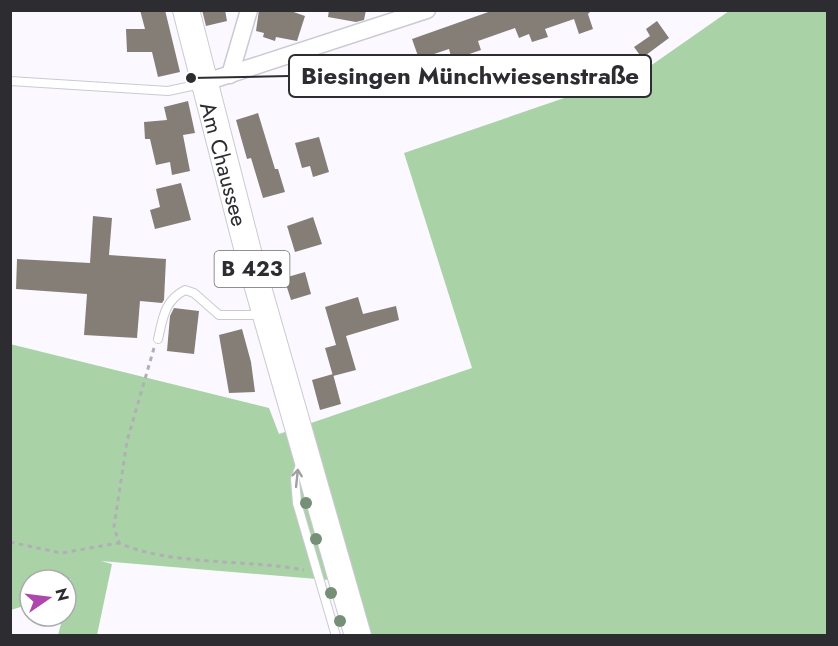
<svg xmlns="http://www.w3.org/2000/svg" width="838" height="646" viewBox="0 0 838 646" font-family="Jost,sans-serif">
  <style>
    .green { fill: #a9d3a7 }
    .building { fill: #847e77 }
    .lines { fill: none; stroke-linecap: round; stroke-linejoin: round }
    .lane-casing { stroke: #cbc9d2; stroke-width: 10 }
    .street-casing { stroke: #cbc9d2; stroke-width: 19 }
    .primary-casing { stroke: #cbc9d2; stroke-width: 28 }
    .path { stroke: #b1afb4; stroke-width: 3; stroke-dasharray: 4.5 4.5; stroke-linecap: butt }
    .lane { stroke: #fff; stroke-width: 8 }
    .street { stroke: #fff; stroke-width: 16 }
    .primary { stroke: #fff; stroke-width: 26 }
    .tree { fill: #759077 }
    .oneway { stroke: #a0a0a2 }
    .labels { text-anchor: middle; dominant-baseline: central; stroke-width: 4.5; stroke-linejoin: round; paint-order: stroke }
    .shield { fill: #fff; stroke: #6c6b6e; stroke-width: 1.5 }
    .shield-label { font-size: 21px; font-weight: bold; fill: #2d2c30 }
    .street-label { font-size: 22px; fill: #2d2c30; stroke: #fff }
    .leader { fill: none; stroke: #2d2c30; stroke-width: 2 }
    .callout-dot { fill: #2d2c30; stroke: #fff; stroke-width: 2 }
    .callout { fill: #fff; stroke: #2d2c30; stroke-width: 2 }
    .callout-label { font-size: 24px; text-anchor: middle; font-weight: bold; fill: #2d2c30 }
  </style>
  <rect width="100%" height="100%" fill="#fbf9ff"/>
  <path class="green" d="M729 11H827V635H369L353 582 101 561 112 564 97 635H58L63 616H66L71 579 66 583V580H30V604L11 610 10 344 269 408 279 434 472 368 404 153 643 71Z"/>
  <g class="building">
    <path d="M140 10H165L180 72 158 77 152 52H127L126 29H145Z"/>
    <path d="M202 10H225L227 21 206 26Z"/>
    <path d="M259 10H288L305 16 297 41 276 37 275 41 263 37 264 33 256 31Z"/>
    <path d="M329 10H366L364 20 356 22 328 17Z"/>
    <path d="M494 10H592L588 14 593 29 579 34 574 19 545 29 548 37 532 42 529 34 519 38 515 28 478 41 481 50 452 60 449 49 419 59 412 39Z"/>
    <path d="M657 21 669 38 642 58 634 47 650 36 646 29Z"/>
    <path d="M188 101 195 133 183 135 190 171 172 175 170 162 156 165 150 139H145L144 122 167 120 164 107Z"/>
    <path d="M258 113 275 169H278L285 192 263 198 251 158 247 159 236 120Z"/>
    <path d="M319 137 329 172 313 177 310 166 302 168 295 143Z"/>
    <path d="M181 183 191 220 155 229 150 210 160 207 156 189Z"/>
    <path d="M93 216 112 218 109 255 166 259 164 300 162 303 140 301 137 338 84 335 87 294 16 289 17 259 90 263Z"/>
    <path d="M313 217 322 244 295 252 287 226Z"/>
    <path d="M305 272 311 294 291 300 284 278Z"/>
    <path d="M358 297 363 314 396 306 399 320 346 336 356 370 333 376 325 348 336 345 325 307Z"/>
    <path d="M174 308 199 311 194 354 167 351 170 316Z"/>
    <path d="M242 329 251 362 255 392 229 393 219 335Z"/>
    <path d="M333 374 341 404 320 410 312 380Z"/>
  </g>
  <g class="lines">
    <g class="lane-casing">
      <g id="lane">
        <path d="M10 81 168 91 201 84"/>
        <path d="M158 339C163 318 164 301 185 290L194 293 219 315H262"/>
        <path d="M302 460 295 479 297 503 336 636"/>
      </g>
    </g>
    <g class="street-casing">
      <g id="street">
        <path d="M230 75 249 10"/>
        <path d="M203 83 427 10"/>
      </g>
    </g>
    <g class="primary-casing">
      <path id="primary" d="M186 10 251 263 358 636"/>
    </g>
    <g class="path">
      <path d="M154 348 127 441 114 527 119 543C171 566 247 559 304 570"/>
      <path d="M10 542 61 553 119 543"/>
    </g>
    <use href="#lane" class="lane"/>
    <use href="#street" class="street"/>
    <use href="#primary" class="primary"/>
  </g>
  <g class="tree">
    <circle cx="306" cy="503" r="6"/>
    <circle cx="316" cy="539" r="6"/>
    <circle cx="331" cy="593" r="6"/>
    <circle cx="340" cy="621" r="6"/>
  </g>
  <defs><path id="oneway-shaft" d="M-6 0H5M1.5-3L5.5 0L1.5 3" fill="none" stroke-width="1.6" stroke-linecap="round" stroke-linejoin="round" transform="scale(1.5)"/></defs>
  <use class="oneway" href="#oneway-shaft" transform="translate(297 478) rotate(-84)"/>
  <g class="labels">
    <rect class="shield" x="214.5" y="251" width="75" height="36" rx="4.5"/>
    <g class="shield-label">
      <text x="252" y="269">B 423</text>
    </g>
    <g class="street-label">
      <text transform="translate(224 164) rotate(75)">Am Chaussee</text>
    </g>
  </g>
  <path class="leader" d="M191 78L289 76"/>
  <circle class="callout-dot" cx="191" cy="78" r="6"/>
  <rect class="callout" x="289" y="55" width="362" height="42" rx="6"/>
  <g class="callout-label">
    <text x="470" y="84">Biesingen Münchwiesenstraße</text>
  </g>
  <rect width="838" height="646" fill="none" stroke="#2d2c30" stroke-width="24"/>
  <g transform="translate(48 598) rotate(76)"><circle r="28" fill="#ffffff" stroke="#ababac" stroke-width="1.5"/>
  <path d="M0-4.5L10 22L0 15L-10 22Z" fill="#ae47ab"/>
  <text y="-9" font-size="16" font-weight="bold" text-anchor="middle" fill="#2d2c30">N</text>
  </g>
</svg>
